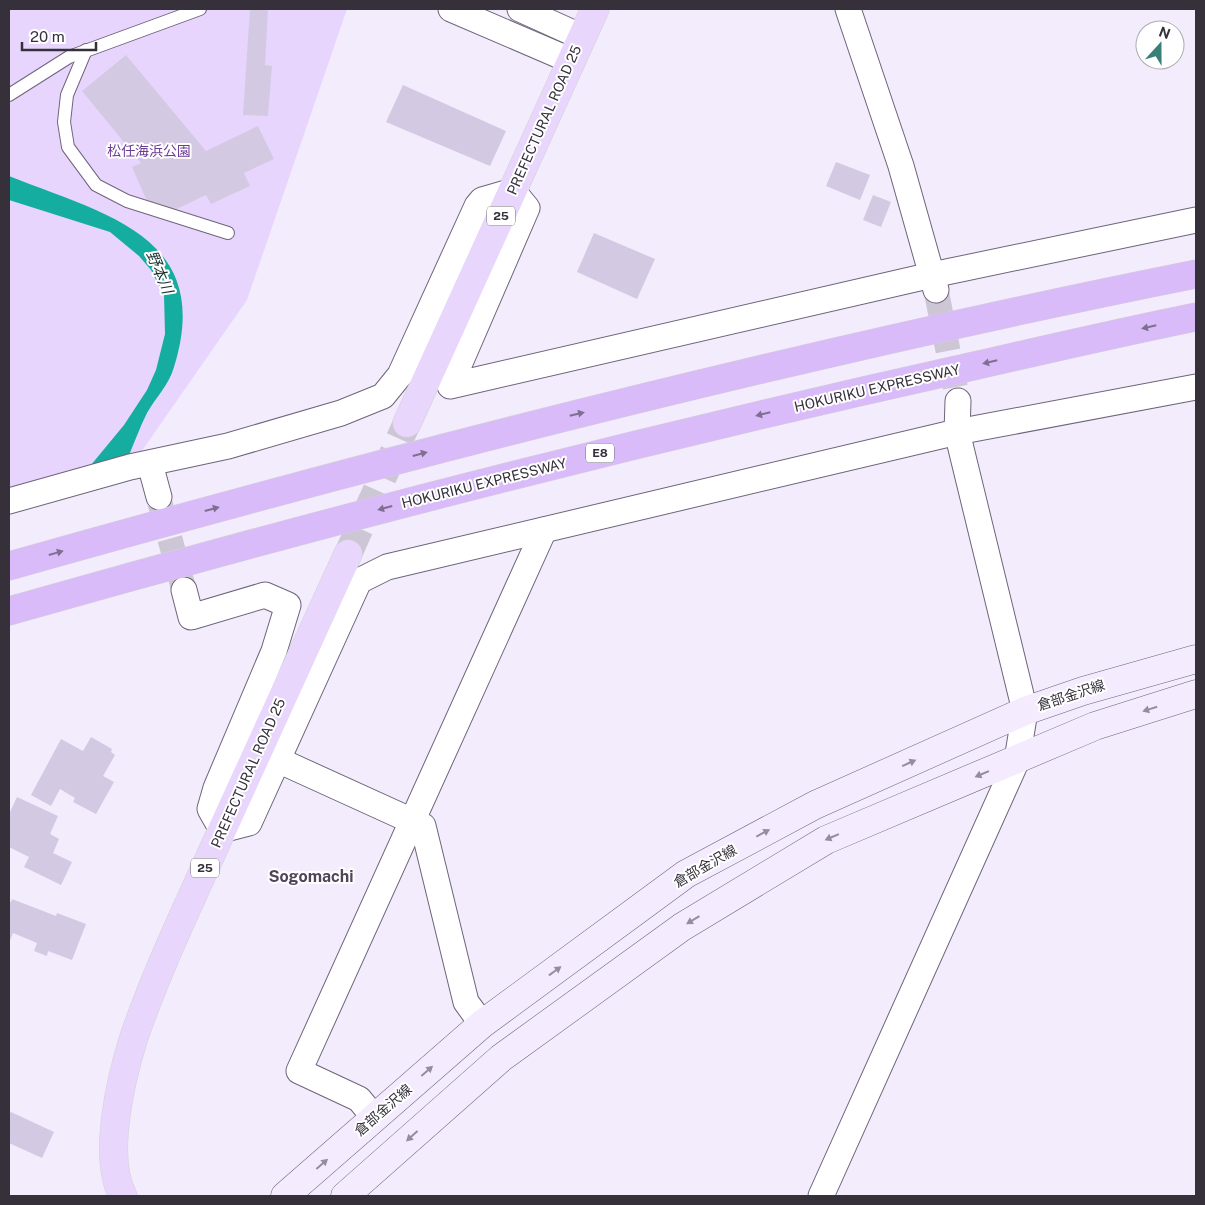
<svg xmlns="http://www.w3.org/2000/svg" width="1205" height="1205" viewBox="0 0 1205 1205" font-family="'Public Sans','Noto Sans JP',sans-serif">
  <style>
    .green { fill: #e8d5fe }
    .water { fill: #16ada1 }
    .building { fill: #d4c9e2 }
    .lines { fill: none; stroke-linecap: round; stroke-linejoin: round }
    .minor-tunnel { stroke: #cdc6d5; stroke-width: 25; stroke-dasharray: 25 12; stroke-linecap: butt }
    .primary-tunnel { stroke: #cdc6d5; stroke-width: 28; stroke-dasharray: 28 14; stroke-linecap: butt }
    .service-casing { stroke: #6f647a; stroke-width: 14 }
    .minor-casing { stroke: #6f647a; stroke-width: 27 }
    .secondary-casing { stroke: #6f647a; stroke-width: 29 }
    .primary-casing { stroke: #d3d1d4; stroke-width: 29 }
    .motorway-casing { stroke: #d3d1d4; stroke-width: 29 }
    .service { stroke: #fff; stroke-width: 12 }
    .minor { stroke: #fff; stroke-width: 25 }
    .secondary { stroke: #f4ebfe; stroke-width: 28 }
    .primary { stroke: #e8d6fc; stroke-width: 28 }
    .motorway { stroke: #d9bbfa; stroke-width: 28 }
    .oneway { fill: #7f6f90 }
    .oneway2 { fill: #948e9c }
    .labels { text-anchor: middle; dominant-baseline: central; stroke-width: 4; stroke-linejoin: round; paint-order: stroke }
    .shield { fill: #fff; stroke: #726e75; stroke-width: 1 }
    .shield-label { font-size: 12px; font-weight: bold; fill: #35303a }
    .street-label { font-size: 14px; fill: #35303a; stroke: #fff }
    .park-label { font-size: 14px; fill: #6d3c96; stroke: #fff }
    .water-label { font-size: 15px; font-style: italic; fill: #1a312e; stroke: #fff }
    .quarter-label { font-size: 16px; font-weight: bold; fill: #4f455a; stroke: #fff }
  </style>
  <rect width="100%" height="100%" fill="#f3ecfc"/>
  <path class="green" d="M9 9H347L247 300 139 455 9 493Z"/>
  <path class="water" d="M9 176C103 214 215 235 174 367 169 385 156 397 147 413 140 427 134 443 128 458L86 471 124 425 147 390 156 370 165 334 164 295 151 270 139 256 110 232 9 200Z"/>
  <g class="building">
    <path d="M250 9H268L265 65 272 66 268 116 243 115Z"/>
    <path d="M126 55 206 151 258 126 274 159 244 173 250 186 211 204 206 195 166 214 150 208 132 167 141 163 82 91Z"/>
    <path d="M403 85 506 131 490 166 386 122Z"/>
    <path d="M836 162 870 175 860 200 826 186Z"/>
    <path d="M873 195 891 202 881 227 863 220Z"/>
    <path d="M594 233 655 259 637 299 577 272Z"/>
    <path d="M91 737 112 749 111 752 115 755 103 776 114 782 96 814 73 802 75 798 60 789 51 806 31 795 61 739 83 751Z"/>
    <path d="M17 797 58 816 50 834 59 839 53 853 72 862 61 885 24 867 29 857 9 847V814Z"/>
    <path d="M12 899 56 916 57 913 86 924 72 960 48 951 47 956 34 951 37 943 13 933 9 943V901L11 902Z"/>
    <path d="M11 1112 54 1132 42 1158 9 1143V1113Z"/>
  </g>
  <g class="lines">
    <g class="minor-tunnel">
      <path d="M936 290 958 401"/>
      <path d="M160 503 184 590"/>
    </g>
    <path class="primary-tunnel" d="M348 554 407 423"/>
    <g class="service-casing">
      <g id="service">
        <path d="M86 50 67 95 64 122 68 147 96 185 127 201 228 233"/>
        <path d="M9 95 69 57 200 9"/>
      </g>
    </g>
    <g class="minor-casing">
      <g id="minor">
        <path d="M451 9 572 61"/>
        <path d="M520 9 582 37"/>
        <path d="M848 9 901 166 936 290"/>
        <path d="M150 464 159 497"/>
        <path d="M9 501 130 467 228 446 341 413 383 396 400 375 477 206 482 200 513 191 527 208 450 386 932 275 1196 220"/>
        <path d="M184 590 191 617 265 595 288 605 274 651 216 788 210 809 222 830 249 823 359 581 387 567 957 432 1196 387"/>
        <path d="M278 760 423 826 466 1002 482 1024"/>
        <path d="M374 1117 359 1099 299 1071 544 530"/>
        <path d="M821 1196 1017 760 1025 711 957 432 958 401"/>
      </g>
    </g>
    <g class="secondary-casing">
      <g id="secondary">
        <path d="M285 1196 482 1024 686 874 815 805 1025 711 1083 691 1196 659"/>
        <path d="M345 1196 501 1058 682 927 826 840 1095 726 1196 694"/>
      </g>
    </g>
    <g class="primary-casing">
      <g id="primary">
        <path d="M407 423 595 9"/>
        <path d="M123 1196C102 1157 121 1078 134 1037 157 970 189 904 218 839 261 744 305 649 348 554"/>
      </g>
    </g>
    <g class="motorway-casing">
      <g id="motorway">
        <path d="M9 566C401 455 796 354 1196 274"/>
        <path d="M9 611C322 522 638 441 956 370 1036 352 1116 333 1196 317"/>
      </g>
    </g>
    <use href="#service" class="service"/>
    <use href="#minor" class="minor"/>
    <use href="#secondary" class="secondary"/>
    <use href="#primary" class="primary"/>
    <use href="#motorway" class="motorway"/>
  </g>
  <defs><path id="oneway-solid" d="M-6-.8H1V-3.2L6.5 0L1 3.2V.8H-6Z" transform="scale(1.25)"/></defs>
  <g class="oneway">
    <use href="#oneway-solid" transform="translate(1149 327) rotate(167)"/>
    <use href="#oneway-solid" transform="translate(990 362) rotate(167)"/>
    <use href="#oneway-solid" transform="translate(577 414) rotate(-13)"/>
    <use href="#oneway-solid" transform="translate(763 414) rotate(166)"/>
    <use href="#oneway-solid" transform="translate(420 454) rotate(-15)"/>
    <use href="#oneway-solid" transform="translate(385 508) rotate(165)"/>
    <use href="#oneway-solid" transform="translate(212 509) rotate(-15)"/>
    <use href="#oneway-solid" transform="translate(56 553) rotate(-16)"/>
  </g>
  <g class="oneway2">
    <use href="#oneway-solid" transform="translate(1150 709) rotate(163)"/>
    <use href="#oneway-solid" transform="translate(909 763) rotate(-24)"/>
    <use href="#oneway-solid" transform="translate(982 774) rotate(157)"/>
    <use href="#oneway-solid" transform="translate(763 833) rotate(-28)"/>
    <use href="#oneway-solid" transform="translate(832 837) rotate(157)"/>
    <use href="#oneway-solid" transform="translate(693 920) rotate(149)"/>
    <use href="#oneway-solid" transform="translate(555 971) rotate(-36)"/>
    <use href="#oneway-solid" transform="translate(427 1071) rotate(-41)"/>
    <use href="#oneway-solid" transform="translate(412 1136) rotate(138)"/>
    <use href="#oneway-solid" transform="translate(322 1164) rotate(-41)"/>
  </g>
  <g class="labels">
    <g class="shield">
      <rect x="487" y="206.5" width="28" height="19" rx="4"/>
      <rect x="586" y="443.5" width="28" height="19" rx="4"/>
      <rect x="191" y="858.5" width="28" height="19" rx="4"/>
    </g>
    <g class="shield-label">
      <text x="501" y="216">25</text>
      <text x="600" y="453">E8</text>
      <text x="205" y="868">25</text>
    </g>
    <g class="street-label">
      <text transform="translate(544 120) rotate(-66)">PREFECTURAL ROAD 25</text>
      <text transform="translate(877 388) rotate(-13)">HOKURIKU EXPRESSWAY</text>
      <text transform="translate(484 483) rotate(-14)">HOKURIKU EXPRESSWAY</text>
      <text transform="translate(1071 695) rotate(-18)">倉部金沢線</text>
      <text transform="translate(248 773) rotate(-66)">PREFECTURAL ROAD 25</text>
      <text transform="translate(705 866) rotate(-30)">倉部金沢線</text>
      <text transform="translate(383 1110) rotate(-41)">倉部金沢線</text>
    </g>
    <g class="park-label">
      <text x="149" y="151">松任海浜公園</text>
    </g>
    <g class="water-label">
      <text transform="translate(160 272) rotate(67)">野本川</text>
    </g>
    <g class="quarter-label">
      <text x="311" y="876">Sogomachi</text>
    </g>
  </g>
  <rect width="1205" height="1205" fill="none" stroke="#35303a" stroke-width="20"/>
  <g transform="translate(1160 45) rotate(21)"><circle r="24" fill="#ffffff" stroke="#aeacb0"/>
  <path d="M0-4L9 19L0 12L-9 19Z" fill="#387f77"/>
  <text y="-8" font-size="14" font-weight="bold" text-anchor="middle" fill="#35303a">N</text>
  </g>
  <path d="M22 42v8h74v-8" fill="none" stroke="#35303a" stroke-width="2.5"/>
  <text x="30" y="42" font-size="15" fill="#35303a" stroke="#ffffff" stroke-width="4" paint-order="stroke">20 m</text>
</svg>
